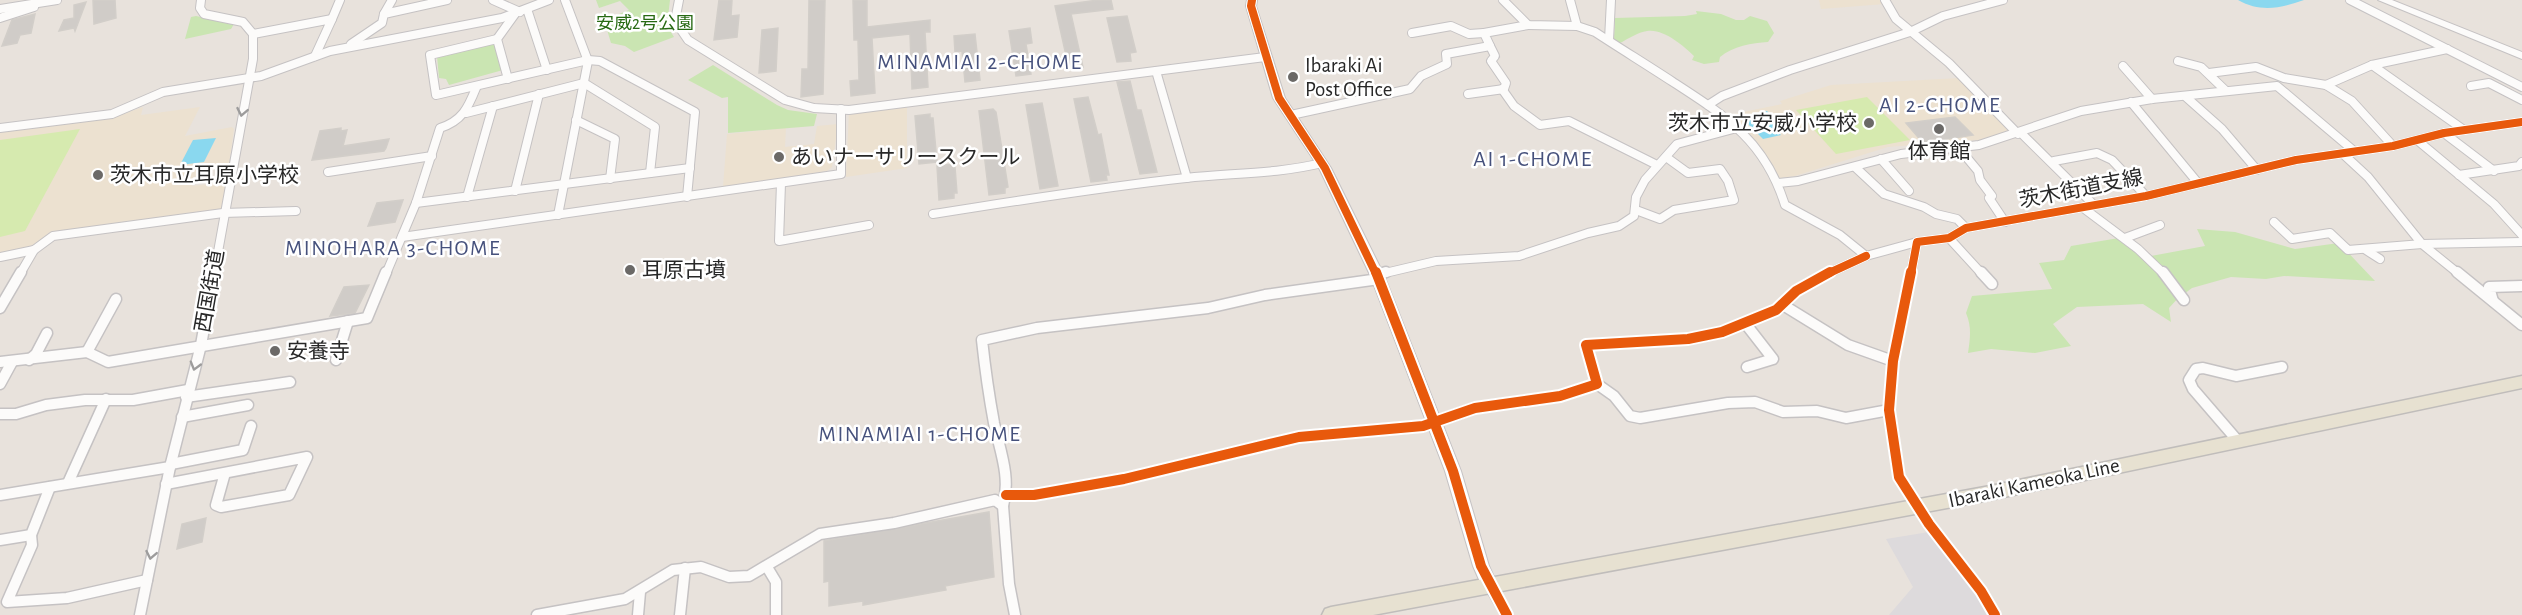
<svg xmlns="http://www.w3.org/2000/svg" width="2522" height="615" viewBox="0 0 2522 615" font-family="'Alegreya Sans','Noto Sans JP',sans-serif">
  <style>
    .industrial { fill: #dddadc }
    .education { fill: #ece1d0 }
    .green { fill: #cae5b2 }
    .pitch { fill: #d6eaaf }
    .water { fill: #8ad8ef }
    .building { fill: #d0ccc8; stroke: #d2cec9; stroke-width: 1.5 }
    .lines { fill: none; stroke-linecap: round; stroke-linejoin: round }
    .street-far1-casing { stroke: #c5c2c3; stroke-width: 10 }
    .street-casing { stroke: #c5c2c3; stroke-width: 13 }
    .secondary-casing { stroke: #c5c2c3; stroke-width: 2 }
    .primary-casing { stroke: #c0bdbb; stroke-width: 3 }
    .street-far1 { stroke: #fcfbfa; stroke-width: 8 }
    .street { stroke: #fcfbfa; stroke-width: 10 }
    .secondary { fill: #fcfbfa; fill-rule: evenodd }
    .primary { fill: #e7e1d1; fill-rule: evenodd }
    .cycleway-far1-casing { stroke: #fff; stroke-width: 10 }
    .cycleway-casing { stroke: #fff; stroke-width: 14 }
    .cycleway-far1 { stroke: #e8590c; stroke-width: 8 }
    .cycleway { stroke: #e8590c; stroke-width: 10 }
    .oneway { stroke: #9d9c9c }
    .poi-dot { fill: #6b6967; stroke: #fff; stroke-width: 2 }
    .labels { text-anchor: middle; dominant-baseline: central; stroke-width: 5; stroke-linejoin: round; paint-order: stroke }
    .far-park-label { font-size: 18px; fill: #286a14; stroke: #fff }
    .poi-label { font-size: 21px; fill: #282828; stroke: #fff; text-anchor: start }
    .street-label { font-size: 21px; fill: #282828; stroke: #fff }
    .neighbourhood-label { font-size: 22px; letter-spacing: 1.5px; fill: #46517c; stroke: #fff }
  </style>
  <rect width="100%" height="100%" fill="#e8e2dc"/>
  <path class="industrial" d="M1929 532 1987 607 1990 615H1889L1913 587 1886 539Z"/>
  <g class="education">
    <path d="M1819 0H1883L1885 4 1821 9Z"/>
    <path d="M1959 78 2009 131 1979 140 1888 147 1795 176 1780 178 1756 144 1728 115 1782 104 1780 101 1831 85Z"/>
    <path d="M907 102V168L846 177 849 110Z"/>
    <path d="M143 107 141 115 200 107 185 136 232 127 234 129 229 165 199 168 192 186 226 182 222 210 50 235 26 249 0 254V131L123 114Z"/>
    <path d="M838 124 832 167 827 171 723 187 727 134 786 128 785 147 814 144 817 126Z"/>
  </g>
  <g class="green">
    <path d="M596 0H670L667 26 674 37 634 52 625 46 611 43 604 20 629 10 620 1 599 8Z"/>
    <path d="M1696 11 1721 14 1736 20H1744L1750 16 1767 21 1774 33 1768 42C1752 43 1733 46 1720 57L1719 62 1704 64 1692 60 1694 56C1684 46 1663 28 1647 31 1638 32 1628 39 1620 43L1614 39 1615 18 1685 16 1697 14Z"/>
    <path d="M196 16 234 24 231 29 185 39 191 17Z"/>
    <path d="M494 44 503 70 449 85 446 79 439 78 437 56Z"/>
    <path d="M713 65 777 105 788 110 817 114 814 126 728 133V97L722 98 688 80Z"/>
    <path d="M2197 229 2235 232 2295 249 2339 243 2375 281 2284 276 2266 279 2231 277 2192 288 2184 294 2168 272 2151 256 2205 246Z"/>
    <path d="M2119 238 2146 257 2180 296 2169 308 2171 322 2143 304 2077 307 2053 324 2071 346 2035 353 1991 349 1968 353C1970 339 1972 327 1966 313L1972 296 2052 289 2039 263 2064 260 2071 246Z"/>
  </g>
  <g class="pitch">
    <path d="M1867 97 1910 140 1836 154 1796 110Z"/>
    <path d="M80 129 25 231 0 237V140Z"/>
  </g>
  <g class="water">
    <path d="M2238 0H2304C2281 8 2261 13 2238 0Z"/>
    <path d="M1767 111 1780 125 1773 127 1781 135 1763 139 1741 117Z"/>
    <path d="M216 138 204 162 180 165 193 140Z"/>
  </g>
  <g class="building">
    <path d="M93 0H115L116 18 94 24Z"/>
    <path d="M719 0H732L731 16 739 15 737 37 714 40Z"/>
    <path d="M809 0H825L823 94 801 97 802 69H808Z"/>
    <path d="M853 0H867V27L930 20V32H925L928 87 912 89 910 34 872 38 875 93 851 96 850 81 859 80 858 40H854Z"/>
    <path d="M1098 0H1111L1113 9 1071 14 1083 67 1069 69 1055 6Z"/>
    <path d="M86 2 75 31 74 28 59 31 64 20 74 18V5Z"/>
    <path d="M35 14 31 33 20 35 17 43 2 46 12 20Z"/>
    <path d="M1127 16 1136 52 1130 53 1131 61 1117 62 1107 18Z"/>
    <path d="M778 28 776 71 759 73 762 30Z"/>
    <path d="M1030 28 1032 43 1026 44 1031 74 1016 76 1009 31Z"/>
    <path d="M975 34 980 80 965 82 962 51 955 52 954 36Z"/>
    <path d="M1130 81 1137 110H1141L1157 172 1140 174 1117 82Z"/>
    <path d="M1088 97 1098 135 1101 134 1109 175H1106L1107 180 1091 182 1074 99Z"/>
    <path d="M1042 103 1058 186 1040 189 1026 105Z"/>
    <path d="M993 109 996 112 1008 187 1005 188V193L989 195 979 111Z"/>
    <path d="M930 114V118H933L937 162 919 164 915 116Z"/>
    <path d="M1955 117 1973 135 1923 143 1906 123Z"/>
    <path d="M341 128V131L347 130 343 146 389 139 386 148 384 151 312 160 320 131Z"/>
    <path d="M952 164V168L955 167 957 193H954V198L939 200 937 166Z"/>
    <path d="M403 200 395 222 368 226 377 203Z"/>
    <path d="M369 285 355 313 330 316 344 287Z"/>
    <path d="M989 512 994 577 945 586 946 590 863 605V601L829 606V581L824 582V541Z"/>
    <path d="M206 518 202 542 177 549 182 524Z"/>
  </g>
  <g class="lines">
    <g class="street-far1-casing">
      <g id="street-far1">
        <path d="M201 0 200 8 204 14 243 22 253 34V59L214 274"/>
        <path d="M493 0 520 12"/>
        <path d="M679 0 675 21 688 40 785 100 814 108 849 110 1265 57"/>
        <path d="M1503 0 1528 25 1577 26 1595 32C1621 49 1647 65 1673 82 1727 117 1765 141 1785 205L1840 235 1866 256 1917 242"/>
        <path d="M1570 0 1577 26"/>
        <path d="M1885 0 1896 19 1949 63 2018 134"/>
        <path d="M2350 0 2522 87"/>
        <path d="M0 9 57 0"/>
        <path d="M527 9 547 70"/>
        <path d="M384 14 392 0"/>
        <path d="M0 18 34 7"/>
        <path d="M332 19 340 0"/>
        <path d="M1412 33 1451 26 1469 34 1484 33"/>
        <path d="M253 34 332 19 315 56"/>
        <path d="M497 39 430 55 436 95 588 60 600 61 695 112 687 197"/>
        <path d="M1609 40 1611 0"/>
        <path d="M351 44 382 23 384 14 447 0"/>
        <path d="M2178 61 2201 67 2225 90"/>
        <path d="M2372 65 2464 130"/>
        <path d="M2123 66 2152 99"/>
        <path d="M1156 71 1187 178"/>
        <path d="M2209 73 2256 67 2284 78 2326 85 2352 101 2393 146"/>
        <path d="M508 79 497 39 515 14"/>
        <path d="M2326 85 2372 65 2447 49"/>
        <path d="M2471 86 2489 83 2522 100"/>
        <path d="M1502 89 1514 106 1540 125 1569 121 1657 165"/>
        <path d="M1468 94 1504 89 1506 83 1491 61 1495 56 1490 46"/>
        <path d="M2186 97 2222 129 2257 170"/>
        <path d="M2131 102 2198 183"/>
        <path d="M1708 105 1722 96 1790 70 1910 32 1943 16 2003 0"/>
        <path d="M466 113 584 83 655 127 650 173"/>
        <path d="M1291 115 1410 89 1421 76 1447 64 1446 54 1490 46 1484 33 1528 25"/>
        <path d="M576 120 615 139 610 179"/>
        <path d="M0 128 112 114 163 92 261 76 330 51 502 18 549 0"/>
        <path d="M2021 133 2094 205"/>
        <path d="M2444 133 2494 171"/>
        <path d="M2417 140 2494 204 2522 235"/>
        <path d="M1958 147 1978 171 1980 180 1992 196 1989 198 2005 222"/>
        <path d="M2342 153 2368 177 2422 244 2459 274"/>
        <path d="M1881 159 1909 191"/>
        <path d="M2054 161 2097 153 2112 160 2146 196"/>
        <path d="M1855 167 1884 194 1924 207 1936 214 1957 219 1966 228"/>
        <path d="M328 172 432 156"/>
        <path d="M2459 175 2519 166 2522 162"/>
        <path d="M781 183 779 241 869 225"/>
        <path d="M1778 183 1798 181 1901 154 1979 145 2081 111 2152 99 2277 86 2354 151"/>
        <path d="M515 191 539 94"/>
        <path d="M467 197 493 106"/>
        <path d="M416 203 690 168"/>
        <path d="M2082 207 2138 249 2164 274"/>
        <path d="M1636 210 1660 219 1674 210 1734 200 1728 181 1720 169 1688 173 1666 157"/>
        <path d="M933 214C1017 201 1101 187 1186 178 1232 173 1277 174 1322 163"/>
        <path d="M558 215 588 61 565 0"/>
        <path d="M2274 222 2292 239 2330 233 2348 250 2422 244 2522 242"/>
        <path d="M402 237 841 174V109"/>
        <path d="M1949 238 1982 274"/>
        <path d="M2125 238 2160 225"/>
        <path d="M2366 250 2380 259"/>
        <path d="M0 257 34 250 53 236 223 213 296 211"/>
        <path d="M20 274 34 250"/>
        <path d="M386 274 416 203 440 128C462 121 468 108 476 88"/>
        <path d="M1381 274 1436 261 1519 256 1588 233 1619 226 1634 216 1636 197 1645 180 1677 144 1737 128"/>
        <path d="M1827 274 1866 256"/>
        <path d="M1911 274 1917 242 1949 238 1966 228 2146 196 2296 160 2393 146 2444 133 2522 122"/>
      </g>
    </g>
    <g class="street-casing">
      <g id="street">
        <path d="M1911 272 1893 361 1889 410 1899 477 1929 524 1981 591 1995 615"/>
        <path d="M1981 272 1992 284"/>
        <path d="M2163 272 2184 300"/>
        <path d="M2457 272 2522 325"/>
        <path d="M1377 275 1386 272"/>
        <path d="M2493 301 2489 287 2522 286"/>
        <path d="M1783 305 1848 345 1893 361"/>
        <path d="M0 308 21 272"/>
        <path d="M1745 323 1773 359 1747 367"/>
        <path d="M87 352 116 299"/>
        <path d="M29 360 36 354 47 333"/>
        <path d="M336 360 348 321"/>
        <path d="M0 362 87 352 108 362 367 318 386 272"/>
        <path d="M0 384 12 362"/>
        <path d="M1597 384 1614 396 1630 416 1640 418 1728 403 1755 402 1783 412 1817 411 1846 418 1889 410"/>
        <path d="M186 397 290 382"/>
        <path d="M0 414H16L46 405 85 400H133L188 390"/>
        <path d="M182 417 248 405"/>
        <path d="M2237 440 2193 389 2189 380 2196 369 2203 368 2236 376 2282 367"/>
        <path d="M171 464 243 450 251 426"/>
        <path d="M68 483 106 399"/>
        <path d="M166 484 307 457 289 495 221 507 216 505 225 473"/>
        <path d="M0 495 170 467"/>
        <path d="M1006 495H1034L1124 479 1299 437 1423 426 1475 408 1560 396 1597 384 1586 345 1688 339 1722 332 1776 310 1796 291 1830 272"/>
        <path d="M31 535 32 545 7 602 67 598 147 580"/>
        <path d="M0 540 31 535 50 487"/>
        <path d="M767 567 776 582V615"/>
        <path d="M1490 586 1507 615"/>
        <path d="M140 615 170 467 201 345 214 272"/>
        <path d="M537 615 625 599 673 570 701 567 729 577 749 576 820 534 894 523 995 500 1003 506"/>
        <path d="M638 615 640 592"/>
        <path d="M680 615 685 568"/>
        <path d="M1015 615 1009 584 1003 506C1011 477 1000 451 994 423 989 396 985 368 982 340L1037 328 1208 308 1265 295 1379 279"/>
      </g>
    </g>
    <g class="secondary-casing">
      <g id="secondary">
        <path d="M1247 0H1257L1256 6 1285 98 1331 168 1384 275 1461 471 1489 566 1498 586 1496 591 1490 593 1484 591 1473 566 1445 471 1370 275 1319 168 1273 98 1246 6Z"/>
        <path d="M2378 0H2392L2522 52V59Z"/>
      </g>
    </g>
    <g class="primary-casing">
      <path id="primary" d="M2522 376V388L1990 500 1373 615H1322L1325 609 1331 607 1990 486Z"/>
    </g>
    <use href="#street-far1" class="street-far1"/>
    <use href="#street" class="street"/>
    <use href="#secondary" class="secondary"/>
    <use href="#primary" class="primary"/>
    <g class="cycleway-far1-casing">
      <g id="cycleway-far1">
        <path d="M1252 0 1251 6 1279 98 1325 168 1376 274"/>
        <path d="M1827 274 1866 256"/>
        <path d="M1911 274 1917 242 1949 238 1966 228 2146 196 2296 160 2393 146 2444 133 2522 122"/>
      </g>
    </g>
    <g class="cycleway-casing">
      <g id="cycleway">
        <path d="M1376 272 1453 471 1481 566 1507 615"/>
        <path d="M1911 272 1893 361 1889 410 1899 477 1929 524 1981 591 1995 615"/>
        <path d="M1006 495H1034L1124 479 1299 437 1423 426 1475 408 1560 396 1597 384 1586 345 1688 339 1722 332 1776 310 1796 291 1830 272"/>
      </g>
    </g>
    <use href="#cycleway-far1" class="cycleway-far1"/>
    <use href="#cycleway" class="cycleway"/>
  </g>
  <defs><path id="oneway-chevron" d="M-2-3.5L2.5 0L-2 3.5" fill="none" stroke-width="1.6" stroke-linecap="round" stroke-linejoin="round" transform="scale(1.5)"/></defs>
  <g class="oneway">
    <use href="#oneway-chevron" transform="translate(242 112) rotate(101)"/>
    <use href="#oneway-chevron" transform="translate(195 366) rotate(106)"/>
    <use href="#oneway-chevron" transform="translate(151 555) rotate(101)"/>
  </g>
  <g class="poi-dot">
    <circle cx="1293" cy="77" r="6"/>
    <circle cx="1869" cy="123" r="6"/>
    <circle cx="1939" cy="129" r="6"/>
    <circle cx="779" cy="157" r="6"/>
    <circle cx="98" cy="175" r="6"/>
    <circle cx="630" cy="270" r="6"/>
    <circle cx="275" cy="351" r="6"/>
  </g>
  <g class="labels">
    <g class="far-park-label">
      <text x="645" y="24">安威2号公園</text>
    </g>
    <g class="poi-label">
      <text x="1305" y="65">Ibaraki Ai<tspan x="1305" dy="24">Post Office</tspan></text>
      <text x="1857" y="123" text-anchor="end">茨木市立安威小学校</text>
      <text x="1939" y="151" text-anchor="middle">体育館</text>
      <text x="791" y="157">あいナーサリースクール</text>
      <text x="110" y="175">茨木市立耳原小学校</text>
      <text x="642" y="270">耳原古墳</text>
      <text x="287" y="351">安養寺</text>
    </g>
    <g class="street-label">
      <text transform="translate(2081 189) rotate(-11)">茨木街道支線</text>
      <text transform="translate(210 291) rotate(-80)">西国街道</text>
      <text transform="translate(2034 483) rotate(-12)">Ibaraki Kameoka Line</text>
    </g>
    <g class="neighbourhood-label">
      <text x="980" y="62">MINAMIAI 2-CHOME</text>
      <text x="1940" y="105">AI 2-CHOME</text>
      <text x="1533" y="159">AI 1-CHOME</text>
      <text x="393" y="248">MINOHARA 3-CHOME</text>
      <text x="920" y="434">MINAMIAI 1-CHOME</text>
    </g>
  </g>
</svg>
